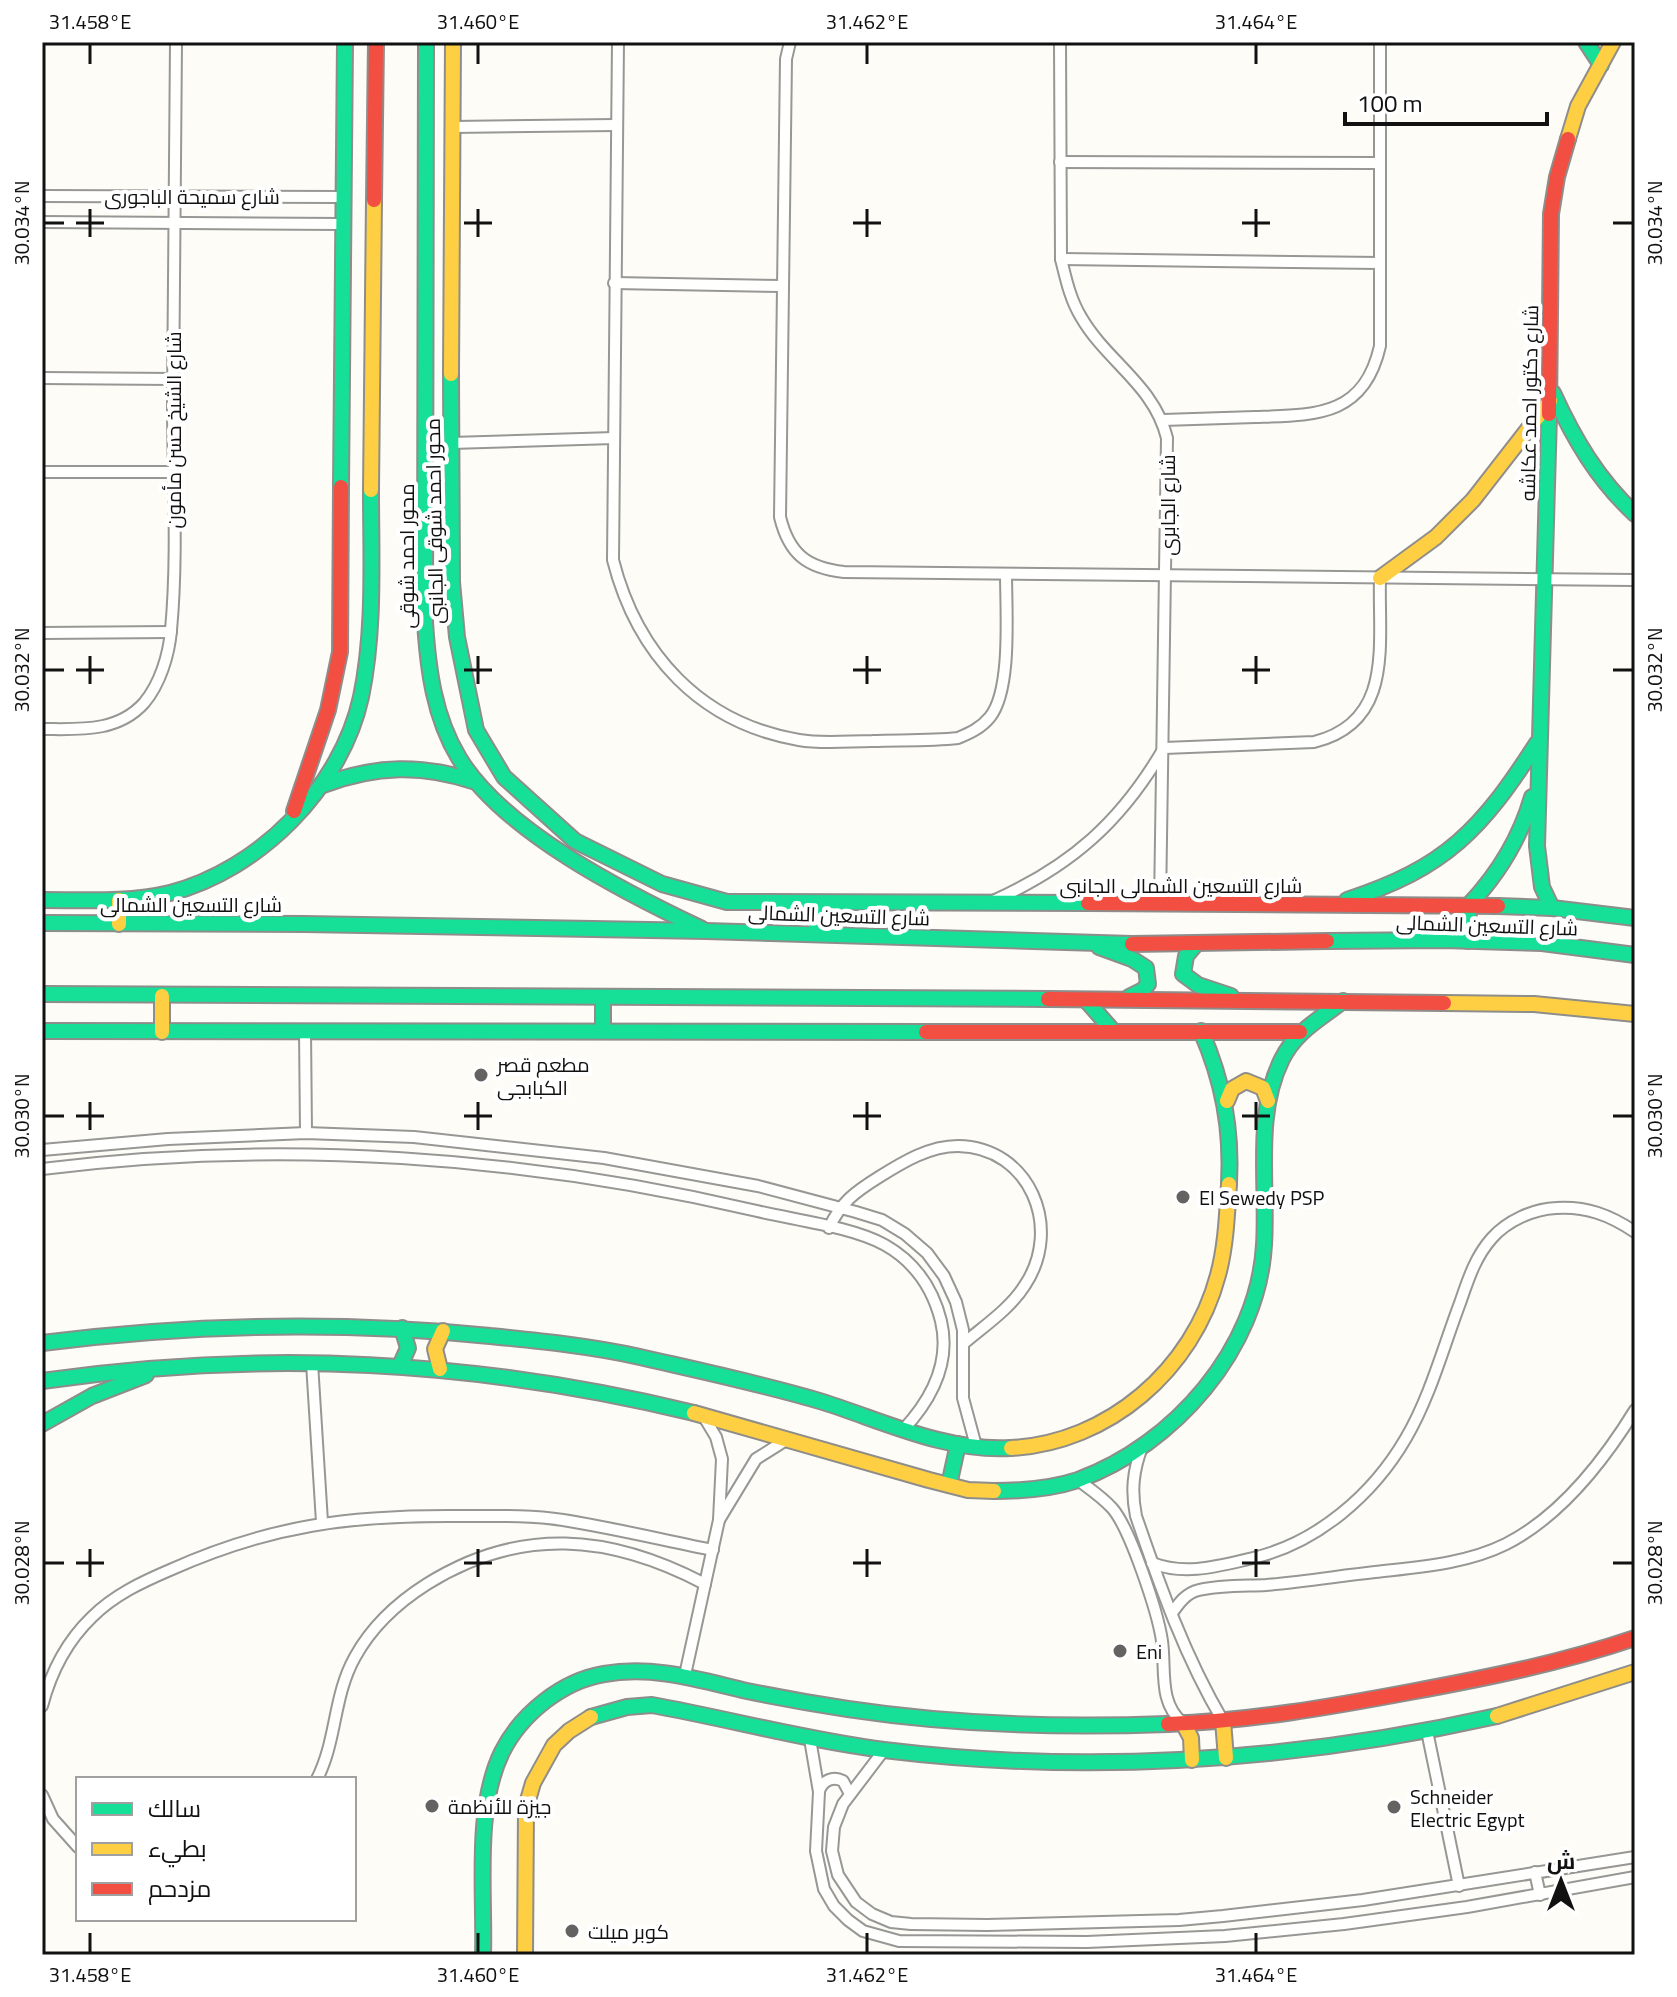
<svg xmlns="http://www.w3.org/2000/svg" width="1677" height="1997" viewBox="0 0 1677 1997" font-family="Georgia,Cairo,serif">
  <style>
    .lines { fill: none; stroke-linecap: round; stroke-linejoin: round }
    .street-casing { stroke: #979795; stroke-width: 14 }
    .fast-casing { stroke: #8e8d8b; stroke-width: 18 }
    .slow-casing { stroke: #8e8d8b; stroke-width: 18 }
    .jam-casing { stroke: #8e8d8b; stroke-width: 18 }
    .street { stroke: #fffffe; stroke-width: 10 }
    .fast { stroke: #16e098; stroke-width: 14 }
    .slow { stroke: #ffcf43; stroke-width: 14 }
    .jam { stroke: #f24e42; stroke-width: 14 }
    .ticks { fill: none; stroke: #111; stroke-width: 3 }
    .poi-dot { fill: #646362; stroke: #fff; stroke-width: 3 }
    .labels { text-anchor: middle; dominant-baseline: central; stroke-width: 8; stroke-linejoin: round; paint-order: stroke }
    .street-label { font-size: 20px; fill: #111; stroke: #fff }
    .poi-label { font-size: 20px; fill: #111; stroke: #fff; text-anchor: start }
    .neatline { fill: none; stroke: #111; stroke-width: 3 }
    .ticks-label { font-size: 20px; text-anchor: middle; fill: #111 }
  </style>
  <rect width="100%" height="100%" fill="#fdfcf7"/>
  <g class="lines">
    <g class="street-casing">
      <g id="street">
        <path d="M618 42 613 560C637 654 700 723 799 740 822 744 849 741 872 741 901 740 930 741 958 738 970 733 981 728 990 717 1012 690 1006 610 1006 574"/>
        <path d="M790 42 786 59 780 517C789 554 807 568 844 572L1635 580"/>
        <path d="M1060 42 1061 259C1066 279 1070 299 1081 317 1107 362 1154 385 1167 438L1160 905"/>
        <path d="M453 127 615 125"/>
        <path d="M1060 162 1379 163"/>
        <path d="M42 196 343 197"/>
        <path d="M42 222 342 224"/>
        <path d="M1061 259 1379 263"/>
        <path d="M614 283 783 286"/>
        <path d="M42 378 173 379"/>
        <path d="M1163 420C1194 419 1224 418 1255 417 1315 415 1364 417 1380 346V42"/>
        <path d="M451 443 614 438"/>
        <path d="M42 472H173"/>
        <path d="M42 633 171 632"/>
        <path d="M42 729C78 729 117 733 144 703 160 684 169 655 171 630 178 555 173 475 173 400 173 281 176 161 176 42"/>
        <path d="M993 901C1071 866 1121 822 1164 748L1314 742C1395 722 1378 643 1380 578"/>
        <path d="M305 1030 306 1133"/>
        <path d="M42 1150 168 1139 306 1133 414 1137 604 1158 758 1186 856 1212 882 1220 905 1234 927 1253 944 1276 956 1302 963 1330V1398L976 1446"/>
        <path d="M42 1169C280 1139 524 1156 757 1211 795 1220 853 1227 885 1245 915 1262 933 1289 941 1321 951 1363 931 1400 903 1430"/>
        <path d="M829 1228C841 1202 855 1192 879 1177 903 1162 929 1146 958 1146 1030 1147 1063 1228 1025 1285 1010 1309 984 1326 963 1344"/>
        <path d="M312 1363 322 1522"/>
        <path d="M1142 1447C1133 1471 1131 1491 1136 1516 1160 1586 1185 1657 1223 1721"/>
        <path d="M1078 1480C1090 1489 1102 1497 1112 1508 1130 1528 1158 1613 1162 1641 1166 1669 1158 1703 1183 1723"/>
        <path d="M719 1520 756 1459 786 1440"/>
        <path d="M1152 1563C1186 1576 1218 1566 1253 1558 1317 1543 1373 1495 1406 1438 1430 1397 1443 1348 1460 1303 1468 1280 1475 1257 1492 1238 1507 1221 1533 1209 1556 1208 1586 1206 1610 1215 1635 1232"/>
        <path d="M1172 1613C1179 1603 1186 1593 1199 1590 1220 1585 1245 1586 1266 1585 1302 1582 1339 1576 1375 1572 1418 1567 1466 1564 1506 1544 1561 1516 1603 1462 1635 1410"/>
        <path d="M685 1675 719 1520 722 1459 716 1437 704 1417"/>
        <path d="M42 1706C51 1672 67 1641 92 1617 114 1595 142 1582 170 1570 270 1525 351 1515 460 1516 494 1516 530 1515 563 1520 613 1528 663 1540 713 1550"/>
        <path d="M1427 1731 1459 1886"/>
        <path d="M810 1739 819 1792 816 1851 824 1889 834 1906 848 1920 863 1931 899 1941 1087 1942 1225 1936 1344 1924 1467 1907 1635 1877"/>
        <path d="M884 1750 843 1804 834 1827 832 1851 838 1875 856 1902 872 1914 891 1922 911 1924 987 1925 1179 1920 1223 1916 1363 1900 1635 1857"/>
        <path d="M317 1779C337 1740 333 1696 355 1657 372 1626 397 1603 427 1584 520 1526 610 1534 705 1584"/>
        <path d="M819 1791C823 1780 833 1776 843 1781L850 1794"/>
        <path d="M42 1795 53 1819 78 1847"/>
        <path d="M1535 1872 1540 1895"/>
      </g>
    </g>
    <g class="fast-casing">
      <g id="fast">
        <path d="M426 42 425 622C428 669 434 717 459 758 503 831 626 893 702 929"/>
        <path d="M1586 42 1601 65"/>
        <path d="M451 374 452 582 457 637 476 730 504 777 575 841 662 884 727 902 1088 903"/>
        <path d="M1553 393C1574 439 1598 480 1635 514"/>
        <path d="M1549 414 1537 846 1542 887 1552 908"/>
        <path d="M341 487 345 42"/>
        <path d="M323 785C376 765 423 764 476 782"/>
        <path d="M42 900C84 900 129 903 170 893 259 870 341 788 361 697 375 630 371 559 371 490"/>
        <path d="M1347 900C1446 868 1482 829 1537 743"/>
        <path d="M816 903V934"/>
        <path d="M1469 905C1499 873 1520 839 1532 797"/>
        <path d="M1498 906 1552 908 1635 918"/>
        <path d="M42 923 304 924 706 931 1132 944"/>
        <path d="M1327 941 1443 940 1542 943 1635 955"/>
        <path d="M1468 941 1469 905"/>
        <path d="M1197 943 1186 956 1183 974 1198 985 1231 996"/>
        <path d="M1099 947 1132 959 1146 968 1148 984 1143 990 1129 997"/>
        <path d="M42 994 1048 999"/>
        <path d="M603 997V1030"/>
        <path d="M1086 1000 1113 1031"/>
        <path d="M42 1031 926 1032"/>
        <path d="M1201 1031C1223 1081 1232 1129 1229 1184"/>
        <path d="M42 1343C191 1324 340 1321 490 1336 540 1341 591 1346 640 1357 701 1371 763 1384 823 1402 883 1421 946 1452 1011 1448"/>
        <path d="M400 1366 408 1348 402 1328"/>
        <path d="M42 1381C265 1349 475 1360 694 1413"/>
        <path d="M42 1424 92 1396 146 1375"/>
        <path d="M949 1485 958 1444"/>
        <path d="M994 1491C1022 1491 1051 1489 1078 1480 1174 1445 1258 1349 1264 1245 1268 1184 1254 1115 1282 1059 1296 1031 1320 1019 1343 1001"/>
        <path d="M591 1717 627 1707 652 1705C729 1719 806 1740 884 1750 1089 1775 1295 1761 1497 1716"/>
        <path d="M483 1955C485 1893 474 1809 502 1752 521 1714 562 1681 604 1674 653 1665 700 1680 747 1691 781 1698 815 1704 848 1709 954 1725 1062 1728 1168 1724"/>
      </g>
    </g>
    <g class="slow-casing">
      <g id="slow">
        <path d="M1568 139 1578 106 1613 42"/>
        <path d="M451 374 453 42"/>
        <path d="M371 490 374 200"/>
        <path d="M1380 578 1436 537 1473 500 1550 401"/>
        <path d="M119 900V924"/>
        <path d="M162 996V1032"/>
        <path d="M1444 1003 1534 1004 1635 1014"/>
        <path d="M1227 1101 1232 1089 1246 1081 1263 1088 1268 1101"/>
        <path d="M440 1369 435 1349 443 1331"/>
        <path d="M694 1413 929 1480 968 1490 994 1491"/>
        <path d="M1011 1448C1108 1443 1193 1370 1218 1275 1226 1246 1227 1214 1229 1184"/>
        <path d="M1497 1716 1635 1672"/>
        <path d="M1223 1721 1226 1758"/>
        <path d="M1183 1723 1191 1738 1192 1760"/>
        <path d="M525 1955 526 1807 533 1783 554 1745 569 1731 591 1717"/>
      </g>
    </g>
    <g class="jam-casing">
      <g id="jam">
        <path d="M374 200 376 42"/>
        <path d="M1549 414 1551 214 1557 177 1568 139"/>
        <path d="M294 811 328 710 340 652 341 487"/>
        <path d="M1088 903 1498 906"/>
        <path d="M1132 944 1327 941"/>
        <path d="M1048 999 1444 1003"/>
        <path d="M926 1032H1300"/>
        <path d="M1168 1724C1250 1721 1330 1707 1410 1692 1486 1678 1561 1663 1635 1638"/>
      </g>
    </g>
    <use href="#street" class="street"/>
    <use href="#fast" class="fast"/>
    <use href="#slow" class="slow"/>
    <use href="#jam" class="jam"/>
  </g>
  <path class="ticks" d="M90 44V64M478 44V64M867 44V64M1256 44V64M90 209V237M478 209V237M867 209V237M1256 209V237M44 223H64M76 223H104M464 223H492M853 223H881M1242 223H1270M1613 223H1633M90 656V684M478 656V684M867 656V684M1256 656V684M44 670H64M76 670H104M464 670H492M853 670H881M1242 670H1270M1613 670H1633M90 1102V1130M478 1102V1130M867 1102V1130M1256 1102V1130M44 1116H64M76 1116H104M464 1116H492M853 1116H881M1242 1116H1270M1613 1116H1633M90 1549V1577M478 1549V1577M867 1549V1577M1256 1549V1577M44 1563H64M76 1563H104M464 1563H492M853 1563H881M1242 1563H1270M1613 1563H1633M90 1933V1953M478 1933V1953M867 1933V1953M1256 1933V1953"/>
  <g class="poi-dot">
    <circle cx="481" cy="1075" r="8"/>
    <circle cx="1183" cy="1197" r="8"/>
    <circle cx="1120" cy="1651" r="8"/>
    <circle cx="432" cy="1806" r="8"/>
    <circle cx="1394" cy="1807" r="8"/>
    <circle cx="572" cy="1931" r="8"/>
  </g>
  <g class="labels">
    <g class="street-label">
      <text x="192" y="196">شارع سميحة الباجورى</text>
      <text transform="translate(1529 403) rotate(-89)">شارع دكتور احمد عكاشه</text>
      <text transform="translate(173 430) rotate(-90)">شارع الشيخ حسن مأمون</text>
      <text transform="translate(1167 505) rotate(-90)">شارع الجابرى</text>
      <text transform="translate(434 521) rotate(-91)">محور احمد شوقى الجانبى</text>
      <text transform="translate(406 556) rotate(-90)">محور احمد شوقى</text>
      <text x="1181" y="885">شارع التسعين الشمالى الجانبى</text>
      <text x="191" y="904">شارع التسعين الشمالى</text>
      <text transform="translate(839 915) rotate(2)">شارع التسعين الشمالى</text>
      <text transform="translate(1487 925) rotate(2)">شارع التسعين الشمالى</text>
    </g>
    <g class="poi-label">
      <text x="497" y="1064">مطعم قصر<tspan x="497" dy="23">الكبابجى</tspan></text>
      <text x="1199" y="1197">El Sewedy PSP</text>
      <text x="1136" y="1651">Eni</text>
      <text x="1410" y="1796">Schneider<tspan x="1410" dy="23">Electric Egypt</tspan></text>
      <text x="448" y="1806">جيزة للأنظمة</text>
      <text x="588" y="1931">كوبر ميلت</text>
    </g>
  </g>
  <rect width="1677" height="1997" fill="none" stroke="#ffffff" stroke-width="88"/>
  <rect x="76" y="1777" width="280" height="144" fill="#ffffff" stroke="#a0a0a0" stroke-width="2"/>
  <rect x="92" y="1803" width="40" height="12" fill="#16e098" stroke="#a0a0a0" stroke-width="2"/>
  <text x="148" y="1817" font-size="24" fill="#111111">سالك</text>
  <rect x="92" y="1843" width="40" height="12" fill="#ffcf43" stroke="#a0a0a0" stroke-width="2"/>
  <text x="148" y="1857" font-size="24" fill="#111111">بطيء</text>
  <rect x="92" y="1883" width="40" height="12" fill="#f24e42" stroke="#a0a0a0" stroke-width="2"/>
  <text x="148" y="1897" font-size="24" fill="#111111">مزدحم</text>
  <g transform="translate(1561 1881)" stroke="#ffffff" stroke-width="6" paint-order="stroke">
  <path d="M0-6L14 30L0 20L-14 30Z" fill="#111111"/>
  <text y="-12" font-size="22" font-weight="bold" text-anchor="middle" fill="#111111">ش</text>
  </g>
  <path d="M1345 112v12h202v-12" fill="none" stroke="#111111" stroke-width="4"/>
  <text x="1357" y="112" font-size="24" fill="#111111" stroke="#ffffff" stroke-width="6" paint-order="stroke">100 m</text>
  <rect x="44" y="44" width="1589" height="1909" class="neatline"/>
  <g class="ticks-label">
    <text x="90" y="29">31.458°E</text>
    <text x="478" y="29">31.460°E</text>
    <text x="867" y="29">31.462°E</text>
    <text x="1256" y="29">31.464°E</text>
    <text transform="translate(22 223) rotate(-90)" y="7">30.034°N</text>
    <text transform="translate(1655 223) rotate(-90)" y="7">30.034°N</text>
    <text transform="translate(22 670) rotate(-90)" y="7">30.032°N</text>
    <text transform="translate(1655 670) rotate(-90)" y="7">30.032°N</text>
    <text transform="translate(22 1116) rotate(-90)" y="7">30.030°N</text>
    <text transform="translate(1655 1116) rotate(-90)" y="7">30.030°N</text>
    <text transform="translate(22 1563) rotate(-90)" y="7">30.028°N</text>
    <text transform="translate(1655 1563) rotate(-90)" y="7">30.028°N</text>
    <text x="90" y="1982">31.458°E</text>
    <text x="478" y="1982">31.460°E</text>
    <text x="867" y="1982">31.462°E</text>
    <text x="1256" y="1982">31.464°E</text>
  </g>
</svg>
